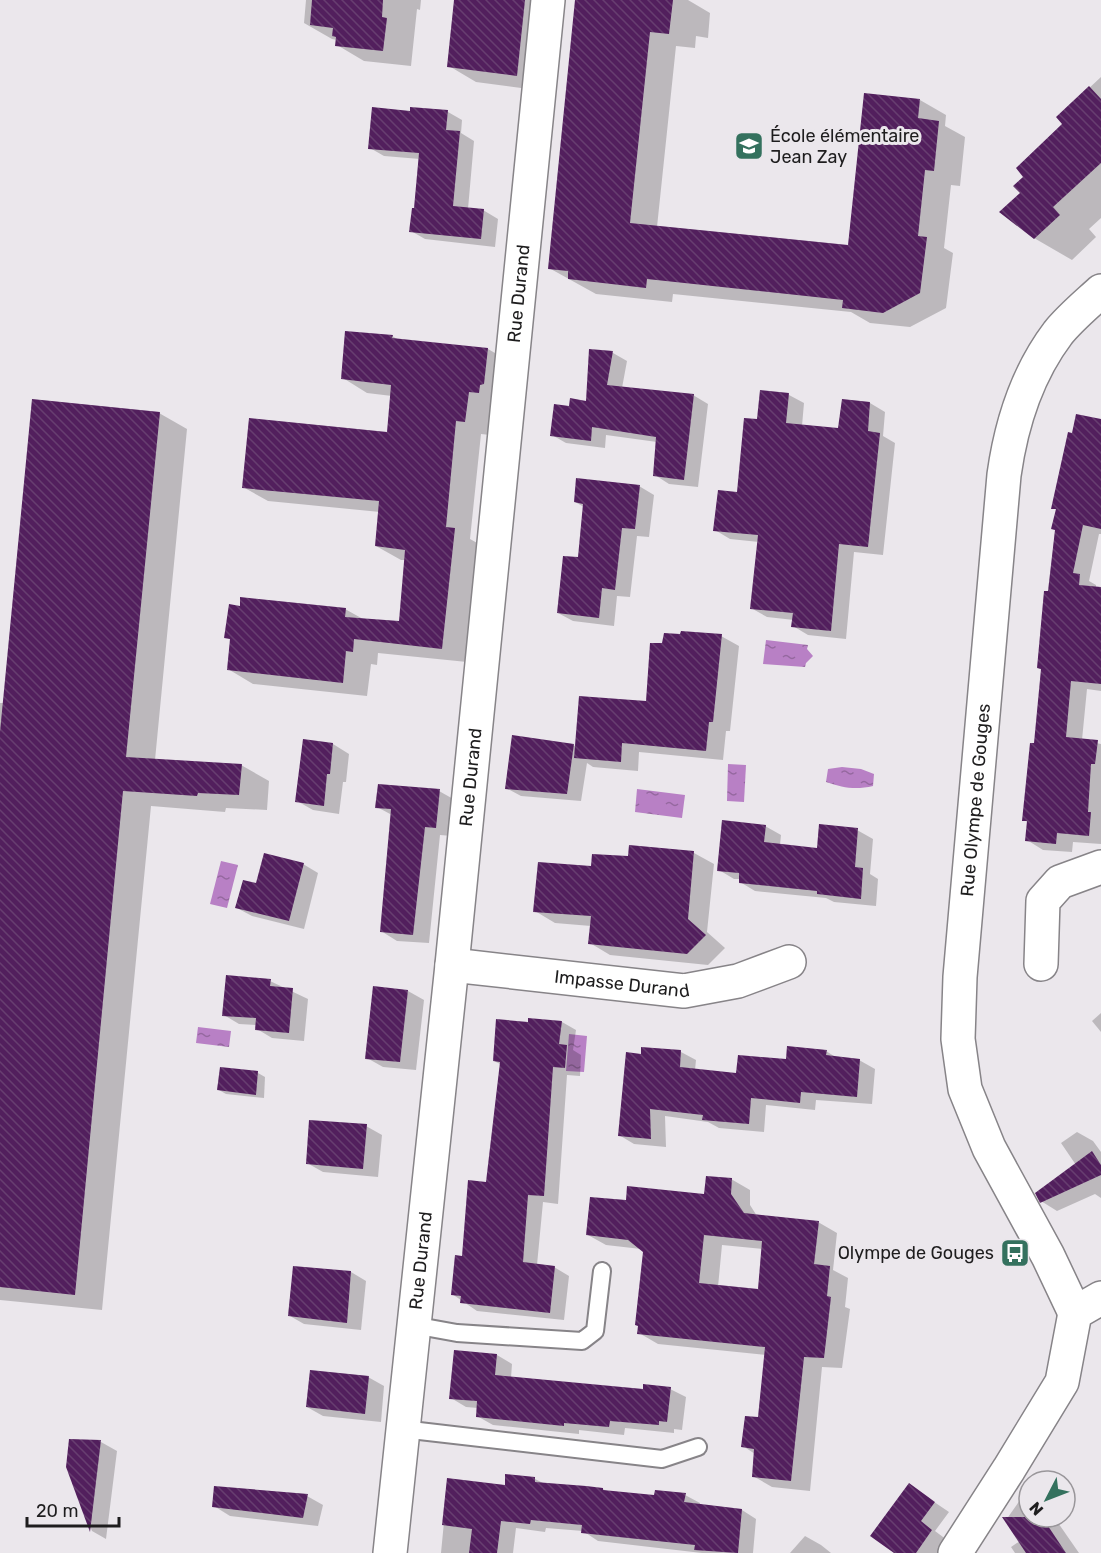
<svg xmlns="http://www.w3.org/2000/svg" width="1101" height="1553" viewBox="0 0 1101 1553" font-family="Rubik,sans-serif">
  <style>
    .water { fill: url(#water-ripples) }
    .shadow { fill: #0003; fill-rule: evenodd }
    .building { fill: url(#building-back-hatch); fill-rule: evenodd }
    .lines { fill: none; stroke-linecap: round; stroke-linejoin: round }
    .lane-casing { stroke: #878488; stroke-width: 20 }
    .street-casing { stroke: #878488; stroke-width: 36 }
    .secondary-casing { stroke: #878488; stroke-width: 36 }
    .lane { stroke: #fff; stroke-width: 16 }
    .street { stroke: #fff; stroke-width: 33 }
    .secondary { stroke: #fff; stroke-width: 33 }
    .labels { text-anchor: middle; dominant-baseline: central; stroke-width: 6; stroke-linejoin: round; paint-order: stroke }
    .poi-label { font-size: 18px; fill: #1e1d1e; stroke: #ebe7ec; text-anchor: start }
    .street-label { font-size: 18px; fill: #1e1d1e; stroke: #ebe7ec }
  </style>
  <defs>
    <pattern id="water-ripples" width="26" height="14" patternUnits="userSpaceOnUse" patternTransform="scale(1.5)"><rect width="26" height="14" fill="#b880c5"/><path d="M2 4q2-2 4 0t4 0M15 11q2-2 4 0t4 0" fill="none" stroke="#95689f"/></pattern>
    <pattern id="building-back-hatch" width="6" height="6" patternUnits="userSpaceOnUse" patternTransform="scale(1.5)"><rect width="6" height="6" fill="#521f5d"/><path d="M-1 5l2 2M0 0l6 6M5-1l2 2" fill="none" stroke="#673e70"/></pattern>
  </defs>
  <rect width="100%" height="100%" fill="#ebe7ec"/>
  <g class="water">
    <path d="M766 640 808 645 807 649 813 656 806 663 805 667 763 664Z"/>
    <path d="M728 764 746 765 744 802 727 801Z"/>
    <path d="M842 767 861 769 874 774 873 786C856 790 843 788 826 782L828 769Z"/>
    <path d="M637 789 685 795 682 818 635 812Z"/>
    <path d="M221 861 238 865 227 908 210 904Z"/>
    <path d="M198 1027 231 1031 229 1047 196 1043Z"/>
    <path d="M569 1034 587 1036 584 1072 566 1071Z"/>
  </g>
  <g class="shadow">
    <path d="M306 0H421L420 10 417 9 411 66 364 61 337 45V40L332 39 304 23Z"/>
    <path d="M456 0H553L544 91 476 82 449 66Z"/>
    <path d="M577 0H688L710 13 708 38 696 36 695 48 676 46 657 227 849 247 920 100 946 115 945 126 965 137 960 186 951 185 944 248 953 253 946 308 910 327 870 323 851 312 673 294 672 302 596 294 549 268Z"/>
    <path d="M1101 77V218L1089 229 1096 237 1072 260 1034 238 1022 193 1025 177 1065 124 1058 117Z"/>
    <path d="M412 109 448 112 462 120 461 133 474 141 468 209 483 210 498 219 495 247 425 239 411 231 415 210 420 159 384 156 370 148 412 112Z"/>
    <path d="M392 336 399 340 488 349 512 363 490 435 481 434 470 539 479 544 467 662 378 653 377 665 371 664 367 696 253 684 228 669 231 640 226 637 345 609 363 619 400 622 406 560H401L376 546 380 512 268 501 243 487 388 433 392 396 367 393 343 378Z"/>
    <path d="M590 351 613 353 627 361 622 388 693 395 708 404 698 487 669 484 655 475 657 442 606 435 605 448 566 443 552 435 570 407 588 403Z"/>
    <path d="M789 395 804 403 802 426 840 430 843 401 870 403 885 412 883 436 895 443 883 555 854 552 846 639 808 635 793 626 794 620 767 617 751 608 759 542 730 539 715 530 738 493 758 421Z"/>
    <path d="M159 413 187 429 155 760 241 765 269 781 267 810 226 808 225 812 151 806 102 1310 0 1300V703H4Z"/>
    <path d="M1101 421V534H1099L1089 581 1096 585V588H1101V691L1087 689 1082 740 1101 744V844L1073 842 1072 852 1043 850 1027 840 1029 823 1024 820 1036 745 1042 670 1038 668 1049 593 1057 510 1053 508 1073 435Z"/>
    <path d="M639 486 654 495 649 537 637 536 630 597 617 596 614 626 573 621 558 613 579 559 584 507 575 502Z"/>
    <path d="M721 636 739 646 730 731H726L723 760 639 752 638 771 593 767 587 763 581 801 521 796 506 788 573 745 577 747 647 702 663 645Z"/>
    <path d="M333 744 349 754 346 782H343L339 814 313 810 297 801Z"/>
    <path d="M439 791 455 800 452 836 440 835 429 943 397 941 381 931 392 815 377 807Z"/>
    <path d="M765 826 781 835 780 845 819 849 857 830 873 839 870 874 878 879 876 906 834 902 826 898 755 891 740 882V879H734L719 870Z"/>
    <path d="M694 853 714 864 707 932 725 948 708 965 610 955 590 943 591 926 555 923 535 911 592 867 630 858Z"/>
    <path d="M303 864 318 873 304 929 252 916 237 908 257 885Z"/>
    <path d="M270 981 308 999 304 1041 272 1038 257 1029V1025L239 1024 224 1015Z"/>
    <path d="M408 991 424 1000 416 1070 383 1067 367 1058Z"/>
    <path d="M1101 1013V1032L1092 1021Z"/>
    <path d="M562 1022 576 1030 573 1050 581 1055 580 1076 567 1075 558 1204 543 1202 537 1265 554 1267 569 1276 564 1320 477 1311 452 1294 488 1184 502 1065 494 1061 529 1024Z"/>
    <path d="M643 1049 681 1052 696 1060 695 1070 738 1075 826 1051 837 1058 859 1060 875 1069 872 1104 816 1100 815 1110 766 1105 764 1132 719 1128 708 1122 665 1116 666 1147 634 1144 619 1135 643 1055Z"/>
    <path d="M258 1073 265 1077 264 1098 226 1094 219 1090Z"/>
    <path d="M366 1126 382 1135 378 1177 323 1172 307 1163Z"/>
    <path d="M1077 1132 1093 1141 1101 1152V1198L1095 1194 1057 1211 1041 1201 1076 1165 1061 1143Z"/>
    <path d="M731 1179 750 1190V1205L757 1216 818 1222 837 1233 833 1270 848 1278 845 1307 850 1309 842 1368 822 1367 810 1491 772 1487 753 1476 755 1454 743 1446 759 1419 766 1355 658 1344 639 1333 644 1252 641 1249 606 1245 588 1235 627 1202 705 1196ZM722 1245 763 1249 759 1291 718 1287Z"/>
    <path d="M351 1272 366 1281 361 1330 304 1324 290 1316Z"/>
    <path d="M497 1355 512 1364 511 1378 644 1390 670 1389 686 1397 682 1430 674 1429V1433L625 1428 624 1435 579 1430V1434L493 1425 477 1416 478 1408 466 1407 451 1398Z"/>
    <path d="M368 1377 384 1386 381 1422 323 1416 307 1407Z"/>
    <path d="M70 1440 101 1442 117 1451 106 1539 92 1531 67 1467Z"/>
    <path d="M535 1479 545 1484 603 1489 608 1492 656 1497 685 1495 700 1503V1505L742 1510 756 1519 753 1553H702L598 1541 583 1531 546 1528 545 1532 516 1528 513 1553H441L448 1480 506 1486Z"/>
    <path d="M909 1485 949 1512 935 1531 947 1540 937 1553H897Z"/>
    <path d="M1025 1493 1029 1496V1517H1054L1079 1553H1015L1011 1547 1020 1541 1006 1520Z"/>
    <path d="M307 1496 323 1505 318 1526 230 1516 214 1506Z"/>
    <path d="M805 1536 821 1545 831 1553H790Z"/>
  </g>
  <g class="building">
    <path d="M312 0H383L382 17 387 18 383 51 335 46 336 37 332 36 333 28 310 25Z"/>
    <path d="M454 0H525L517 76 447 67Z"/>
    <path d="M575 0H673L669 34 650 32 630 223 848 245 864 93 920 99 918 118 939 121 934 171 925 170 918 236 927 237 920 293 883 313 842 308 843 300 647 279 646 288 568 279V271L548 269Z"/>
    <path d="M1089 86 1101 99V163L1053 207 1060 215 1034 239 999 212 1020 193 1013 186 1023 177 1016 168 1062 124 1056 117Z"/>
    <path d="M372 107 410 111V107L448 110 446 130 460 131 453 206 484 209 481 239 409 232 412 208H414L419 153 368 149Z"/>
    <path d="M345 331 393 335 392 338 488 348 484 384 480 385 479 393 469 392 465 422 456 421 446 527 455 528 442 649 354 639 353 652 346 651 343 683 227 670 230 639 224 638 229 604 240 606V597L346 608 345 617 399 621 405 550 375 546 379 501 242 488 249 418 387 432 391 385 341 379Z"/>
    <path d="M589 349 613 351 607 385 694 394 684 480 653 476 656 437 592 427 591 441 550 436 554 404 569 406 570 398 586 401Z"/>
    <path d="M760 390 789 393 786 423 838 428 842 399 870 402 868 431 880 433 868 547 839 544 831 631 791 627 793 613 750 609 758 535 713 531 718 490 737 492 744 418 757 419Z"/>
    <path d="M32 399 160 412 126 757 242 764 239 795 198 793 197 796 123 791 75 1295 0 1287V732Z"/>
    <path d="M1076 414 1101 419V529L1083 525 1073 573 1080 574 1079 585 1101 587V684L1071 681 1066 737 1098 740 1095 764H1091L1088 812H1091L1089 836 1057 833 1056 844 1025 841 1027 821H1022L1030 743H1034L1041 669 1037 668 1044 591H1048L1055 530 1051 529 1056 509H1051L1068 432 1072 433Z"/>
    <path d="M576 478 640 485 635 529 622 528 615 590 602 588 599 618 557 613 563 556 578 557 583 504 574 502Z"/>
    <path d="M681 631 722 634 713 722H709L706 751 622 743 621 762 574 758 579 696 646 701 650 643H662L664 633 680 634Z"/>
    <path d="M512 735 574 744 567 794 505 789Z"/>
    <path d="M303 739 333 743 330 774H327L324 806 295 802Z"/>
    <path d="M378 784 440 789 436 828 425 827 413 935 380 932 391 809 375 808Z"/>
    <path d="M722 820 766 825 764 842 817 848 819 824 858 828 855 867 863 868 861 899 817 894V891L739 883V873L717 871Z"/>
    <path d="M629 845 694 851 688 919 706 935 687 954 588 944 591 916 533 912 538 862 591 866 592 854 628 856Z"/>
    <path d="M264 853 304 863 289 921 235 908 243 880 256 883Z"/>
    <path d="M226 975 271 979 270 986 293 988 289 1033 255 1030 256 1018 222 1016Z"/>
    <path d="M373 986 408 990 400 1062 365 1059Z"/>
    <path d="M528 1018 562 1021 559 1044 567 1045 565 1068 553 1067 544 1196 528 1195 523 1262 555 1266 550 1313 460 1303 461 1296 451 1295 455 1255 462 1256 468 1180 486 1182 500 1062 493 1061 496 1019 528 1022Z"/>
    <path d="M787 1046 827 1050 826 1055 860 1059 857 1097 801 1092 800 1103 751 1098 749 1124 702 1120 703 1115 650 1109 651 1139 618 1136 626 1052 641 1054V1047L681 1050 680 1067 736 1073 738 1055 786 1059Z"/>
    <path d="M220 1067 258 1071 256 1095 217 1090Z"/>
    <path d="M309 1120 367 1124 363 1169 306 1164Z"/>
    <path d="M1092 1151 1101 1165V1175L1040 1203 1035 1193Z"/>
    <path d="M706 1176 732 1178 731 1194 744 1213 819 1221 814 1264 830 1266 827 1296 831 1297 824 1358 804 1357 791 1481 752 1477 754 1449 741 1447 745 1416 758 1417 765 1347 637 1334 638 1326 635 1325 643 1252 628 1240 586 1235 590 1197 626 1200 627 1186 704 1194ZM704 1235 762 1241 758 1289 699 1283Z"/>
    <path d="M293 1266 351 1271 347 1323 288 1316Z"/>
    <path d="M454 1350 497 1354 495 1375 643 1389V1384L671 1387 667 1422 659 1421V1425L610 1421 609 1427 564 1423V1426L476 1417 477 1401 449 1399Z"/>
    <path d="M310 1370 369 1376 365 1414 306 1407Z"/>
    <path d="M69 1439 101 1440 90 1532 66 1467Z"/>
    <path d="M505 1474 535 1477V1482L586 1486 603 1488V1490L654 1495 655 1490 686 1493 684 1502 742 1509 738 1553 694 1550 695 1545 581 1533 582 1525 531 1520 530 1524 501 1521 497 1553H469L472 1529 442 1525 447 1478 505 1485Z"/>
    <path d="M909 1483 935 1502 921 1521 932 1530 916 1553H894L870 1536Z"/>
    <path d="M214 1486 308 1494 303 1518 212 1507Z"/>
    <path d="M1002 1517H1042L1066 1553H1026Z"/>
  </g>
  <g class="lines">
    <g class="lane-casing">
      <g id="lane">
        <path d="M413 1325 457 1333 582 1341 595 1331 602 1271"/>
        <path d="M402 1429 662 1459 698 1447"/>
      </g>
    </g>
    <g class="street-casing">
      <g id="street">
        <path d="M1041 964 1043 901 1060 882 1101 867"/>
        <path id="s1" d="M452 965 684 991 738 981 789 962"/>
        <path id="s2" d="M1075 1313 1048 1256 989 1148 965 1089 958 1039 960 977 1004 475C1011 425 1027 374 1058 333 1070 318 1087 304 1101 291"/>
        <path id="s3" d="M390 1553 452 965 548 0"/>
      </g>
    </g>
    <g class="secondary-casing">
      <path id="secondary" d="M955 1553 1009 1469 1062 1382 1075 1313 1101 1298"/>
    </g>
    <use href="#lane" class="lane"/>
    <use href="#street" class="street"/>
    <use href="#secondary" class="secondary"/>
  </g>
  <defs>
    <g id="school-square" transform="scale(1.5)"><rect x="-9" y="-9" width="18" height="18" rx="4" fill="#34715e" stroke="#ebe7ec"/><path d="M0-5L7-2L0 1L-7-2ZM-4 1L0 2.5L4 1V4Q0 6-4 4Z" fill="#fff"/></g>
    <g id="bus-square" transform="scale(1.5)"><rect x="-9" y="-9" width="18" height="18" rx="4" fill="#34715e" stroke="#ebe7ec"/><path d="M-5-6H5V4H4V6H2V4H-2V6H-4V4H-5ZM-3.5-4V0h7V-4ZM-3.5 1.2v1.5H-2V1.2ZM2 1.2v1.5H3.5V1.2Z" fill="#fff"/></g>
  </defs>
  <g fill-rule="evenodd">
    <use href="#school-square" x="749" y="146"/>
    <use href="#bus-square" x="1015" y="1253"/>
  </g>
  <g class="labels">
    <g class="poi-label">
      <text x="770" y="136">École élémentaire<tspan x="770" dy="21">Jean Zay</tspan></text>
      <text x="994" y="1253" text-anchor="end">Olympe de Gouges</text>
    </g>
    <g class="street-label">
      <text stroke="none"><textPath href="#s3" startOffset="1266">Rue Durand</textPath></text>
      <text stroke="none"><textPath href="#s3" startOffset="780">Rue Durand</textPath></text>
      <text stroke="none"><textPath href="#s2" startOffset="540">Rue Olympe de Gouges</textPath></text>
      <text stroke="none"><textPath href="#s1" startOffset="171">Impasse Durand</textPath></text>
      <text stroke="none"><textPath href="#s3" startOffset="294">Rue Durand</textPath></text>
    </g>
  </g>
  <g transform="translate(1047 1499) rotate(228)"><circle r="28" fill="#ebe7ec" stroke="#99969a" stroke-width="1.5"/>
  <path d="M0-4.5L10 22L0 15L-10 22Z" fill="#34715e"/>
  <text y="-9" font-size="16" font-weight="bold" text-anchor="middle" fill="#1e1d1e">N</text>
  </g>
  <path d="M27 1517v9h92v-9" fill="none" stroke="#1e1d1e" stroke-width="3"/>
  <text x="36" y="1517" font-size="18" fill="#1e1d1e" stroke="#ebe7ec" stroke-width="4.5" paint-order="stroke">20 m</text>
</svg>
